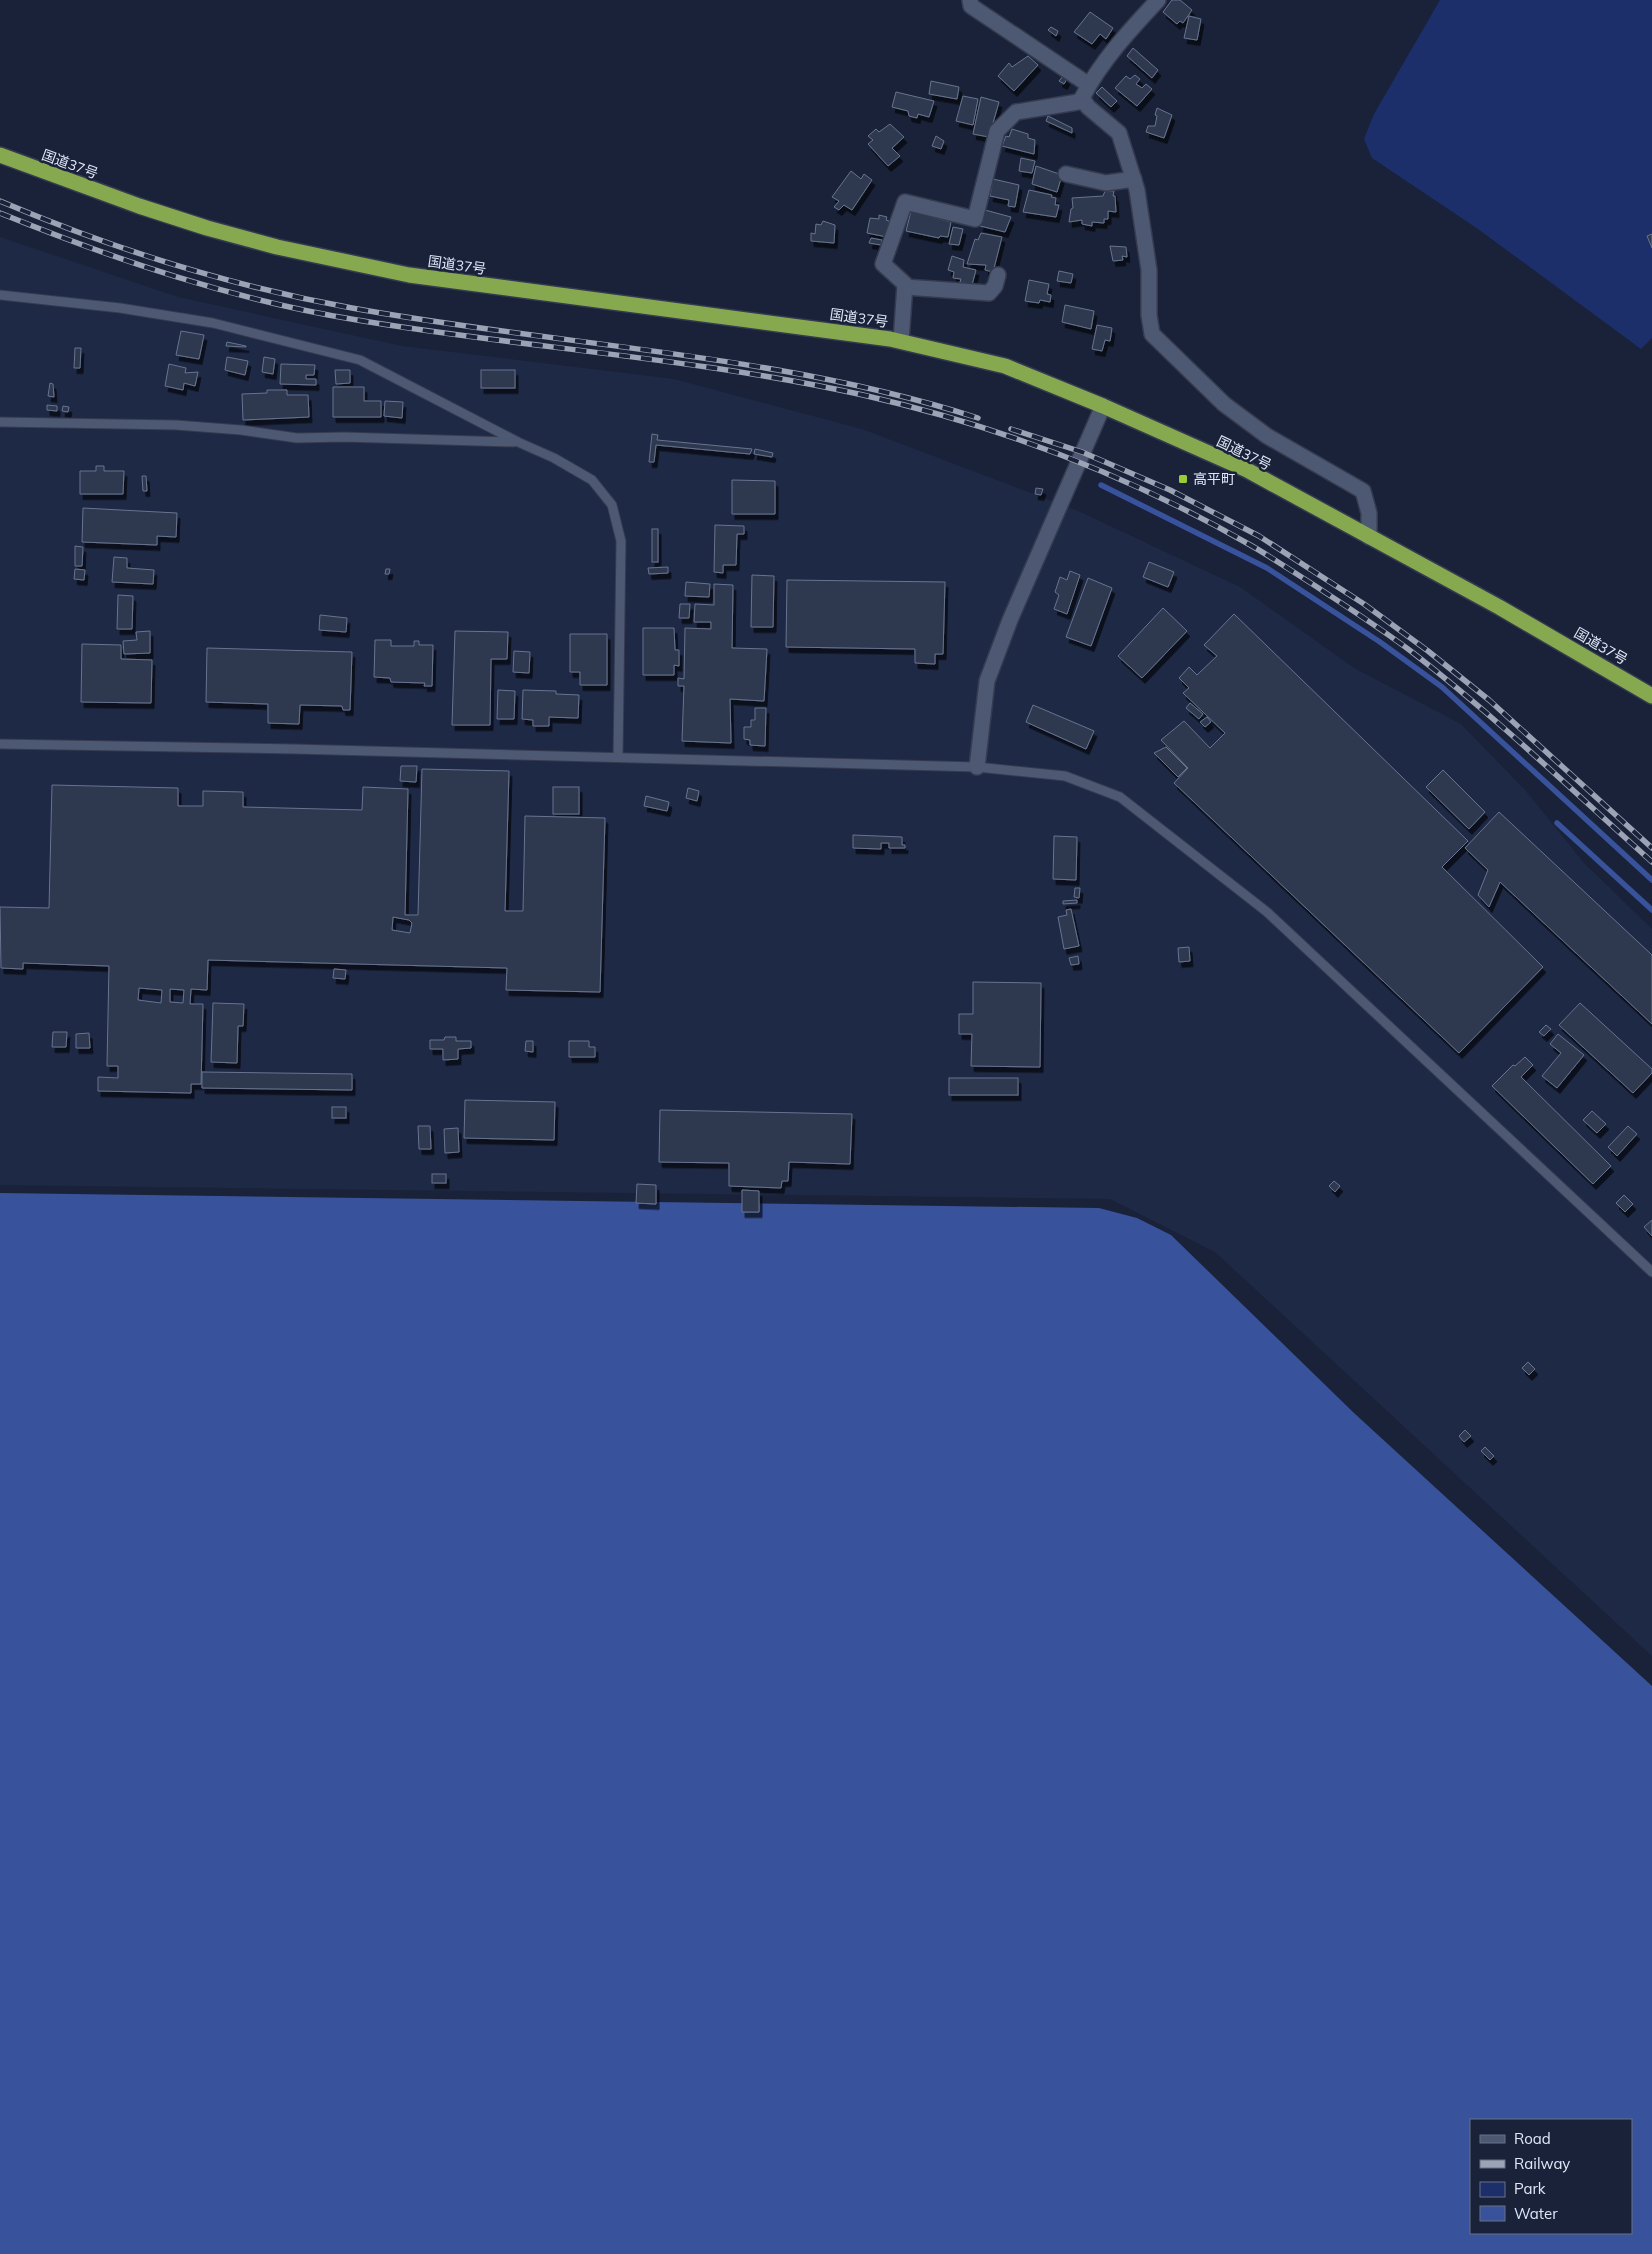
<svg xmlns="http://www.w3.org/2000/svg" width="1652" height="2254" viewBox="0 0 1652 2254" font-family="Mulish,'Noto Sans JP',sans-serif">
  <style>
    .built { fill: #1e2946 }
    .green { fill: #1c2f6b }
    .water { fill: #38529b; fill-rule: evenodd }
    .lines { fill: none; stroke-linecap: round; stroke-linejoin: round }
    .stream { stroke: #38529b; stroke-width: 5.5 }
    .building { fill: #2d374f; stroke: #68748f; fill-rule: evenodd; filter: url(#shadow) }
    .lane-casing { stroke: #353b4f; stroke-width: 11 }
    .street-casing { stroke: #353b4f; stroke-width: 18 }
    .highway-casing { stroke: #353b4f; stroke-width: 18 }
    .lane { stroke: #4d5872; stroke-width: 9 }
    .street { stroke: #4d5872; stroke-width: 15 }
    .highway { stroke: #86a950; stroke-width: 15 }
    .rail-casing { stroke: #9ba3b5; stroke-width: 5.5 }
    .rail { stroke: #192239; stroke-width: 4; stroke-dasharray: 11; stroke-linecap: butt }
    .poi-dot { fill: #99cb36; stroke: #192239; stroke-width: 2 }
    .labels { text-anchor: middle; dominant-baseline: central; stroke-width: 5; stroke-linejoin: round; paint-order: stroke }
    .street-label { font-size: 14px; fill: #e0e7f7; stroke: #192239 }
    .poi-label { font-size: 14px; fill: #e0e7f7; stroke: #192239; text-anchor: start }
  </style>
  <defs>
    <filter id="shadow"><feDropShadow dx="3" dy="5.5" stdDeviation="0" flood-color="#0009"/></filter>
  </defs>
  <rect width="100%" height="100%" fill="#192239"/>
  <path class="built" d="M0 237 178 297 402 346 674 379 862 429 1076 510 1240 587 1354 668 1461 724 1526 791 1583 862 1652 929V1656L1215 1252 1110 1199 0 1185Z"/>
  <path class="green" d="M1440 0H1652V338L1641 349 1478 229 1372 158 1364 139 1374 114Z"/>
  <path class="water" d="M0 1193 1099 1208 1137 1218 1171 1235 1354 1413 1652 1686V2254H0ZM1471 2120H1631V2233H1471Z"/>
  <g class="lines">
    <g class="stream">
      <path d="M1101 485 1267 568 1380 642 1442 687 1652 880"/>
      <path d="M1557 823 1652 910"/>
    </g>
  </g>
  <g class="building">
    <path d="M1172 0H1180L1192 10 1183 23 1180 21 1177 24 1163 12Z"/>
    <path d="M1090 12 1113 28 1106 39 1100 34 1092 44 1074 32Z"/>
    <path d="M1189 16 1201 19 1197 40 1184 38Z"/>
    <path d="M1051 27 1058 31 1056 36 1048 30Z"/>
    <path d="M1133 48 1158 70 1152 78 1127 56Z"/>
    <path d="M1028 56 1038 65 1014 91 998 76 1009 63 1012 67Z"/>
    <path d="M1135 75 1140 79 1136 84 1142 88 1146 84 1152 89 1137 106 1115 88 1126 76 1130 79Z"/>
    <path d="M1063 76 1067 79 1064 84 1059 81Z"/>
    <path d="M931 81 959 87 957 99 929 94Z"/>
    <path d="M1102 87 1117 101 1111 107 1096 93Z"/>
    <path d="M896 92 934 101 929 117 918 114 917 118 909 116 908 111 892 107Z"/>
    <path d="M963 96 978 99 973 125 956 121Z"/>
    <path d="M981 97 999 102 989 137 973 134Z"/>
    <path d="M1157 108 1172 115 1164 138 1146 132 1148 126H1155L1157 116 1155 115Z"/>
    <path d="M1048 116 1072 128V133L1046 121Z"/>
    <path d="M890 124 904 137 892 148 900 156 888 166 868 144 873 140 868 136 876 129 879 132Z"/>
    <path d="M1012 129 1028 134V138L1035 140 1034 154 1002 146 1006 136 1009 137Z"/>
    <path d="M936 136 944 141 941 149 932 146Z"/>
    <path d="M1021 158 1035 161 1032 173 1019 171Z"/>
    <path d="M1036 166 1062 175 1057 192 1032 184Z"/>
    <path d="M851 171 861 179 864 174 872 180 852 210 844 205 839 210 834 207 839 201 832 197Z"/>
    <path d="M993 179 1019 185 1015 207 1008 206 1009 200 990 196Z"/>
    <path d="M1029 190 1052 195 1051 197 1056 198 1055 205H1059L1056 217 1023 212Z"/>
    <path d="M1105 191H1114L1113 196H1115L1116 212 1108 211V219H1104V223L1092 222V226L1082 224V220L1069 222 1071 209 1073 208 1072 198 1103 196Z"/>
    <path d="M912 207 926 211 925 215 951 222 948 237 940 236 939 238 906 231Z"/>
    <path d="M985 210 1011 217 1005 232 980 226Z"/>
    <path d="M879 215 887 217 886 220 889 221 887 237 867 233 870 218 879 219Z"/>
    <path d="M823 221 835 225 834 243 811 241V233L815 234 816 224 821 225Z"/>
    <path d="M953 227 963 229 959 245 949 244Z"/>
    <path d="M981 233 1002 237 993 272 985 270 986 265 967 264 975 239 978 240Z"/>
    <path d="M1652 234V248L1647 236Z"/>
    <path d="M871 238 882 240 881 245 869 243Z"/>
    <path d="M1110 246 1126 247 1127 257 1122 256 1123 260 1113 261Z"/>
    <path d="M952 256 964 260 963 267 976 270 972 285 960 282 961 279 953 278 954 272 948 270Z"/>
    <path d="M1059 271 1073 274 1071 283 1057 281Z"/>
    <path d="M1029 280 1049 284 1047 294 1051 295 1050 302 1040 300 1039 303 1025 301Z"/>
    <path d="M1065 305 1094 311 1091 329 1062 322Z"/>
    <path d="M1097 325 1112 328 1110 341 1105 340 1102 351 1092 349Z"/>
    <path d="M181 331 204 335 199 359 176 355Z"/>
    <path d="M227 342 246 346V347L226 346Z"/>
    <path d="M75 348H81L80 368H74Z"/>
    <path d="M227 357 248 361 245 375 225 370Z"/>
    <path d="M264 357 275 359 273 374 262 372Z"/>
    <path d="M169 364 186 368 185 373 198 372 195 386 184 383 183 390 165 386Z"/>
    <path d="M281 364 315 365 314 375H306V379H316V385L280 384Z"/>
    <path d="M335 370H350V383L336 384Z"/>
    <rect x="481" y="370" width="34" height="18"/>
    <path d="M50 383 53 384 54 397 48 396Z"/>
    <path d="M333 387H364V401H381V417H333Z"/>
    <path d="M267 390H287V395H308L309 417 243 420 242 394 267 393Z"/>
    <path d="M385 401 403 402 402 418 384 416Z"/>
    <path d="M47 405 57 406V411L47 410Z"/>
    <path d="M63 406 69 407 68 412 62 411Z"/>
    <path d="M652 434 658 435 657 440 752 449 750 454 656 445 654 462H649Z"/>
    <path d="M755 449 773 453 772 457 754 454Z"/>
    <path d="M96 466H104V471H124L123 494H80V471H96Z"/>
    <path d="M142 476H146L147 491H143Z"/>
    <path d="M732 480 775 481V514H732Z"/>
    <path d="M1036 488 1043 489 1041 495 1035 494Z"/>
    <path d="M83 508 177 513 176 537 157 536V545L82 542Z"/>
    <path d="M715 525 744 526V534H737L736 565H723V573L714 572Z"/>
    <rect x="652" y="529" width="6" height="33"/>
    <path d="M75 546 83 547 82 566H75Z"/>
    <path d="M114 557 127 558V568L154 570 153 584 112 582Z"/>
    <path d="M1149 562 1174 572 1168 587 1143 577Z"/>
    <path d="M668 567V573L649 574 648 568Z"/>
    <path d="M75 569 85 570 84 580 74 579Z"/>
    <path d="M386 569H390L389 574H385Z"/>
    <path d="M1070 571 1080 575 1067 614 1054 609 1059 595 1055 592 1060 577 1067 580Z"/>
    <path d="M752 575 774 576 773 627H751Z"/>
    <path d="M1088 578 1112 588 1091 646 1066 637Z"/>
    <path d="M787 580 945 582 943 654H935V664L915 663V649L786 647Z"/>
    <path d="M686 582 710 584 709 597 685 596Z"/>
    <path d="M714 584 733 585 732 648 767 649 764 701 730 699 731 743 682 741 684 686H678V678L684 679 685 628 711 629V622H694L695 604 714 605Z"/>
    <path d="M118 595 133 596 132 629H117Z"/>
    <path d="M680 604H690L689 618H679Z"/>
    <path d="M1163 608 1187 631 1142 678 1118 656Z"/>
    <path d="M1234 614 1468 841 1442 867 1543 967 1459 1053 1174 783 1188 768 1161 740 1184 721 1210 748 1225 733 1183 693 1189 688 1179 678 1189 667 1197 675 1217 656 1204 645Z"/>
    <path d="M320 615 347 618 346 632 319 630Z"/>
    <path d="M643 628H674L675 650H679V666L674 665V675H643Z"/>
    <path d="M150 631V653L124 654 123 641 137 640 136 632Z"/>
    <path d="M455 631 508 632 507 659H491L490 725H452Z"/>
    <path d="M570 634H607V685H580V672H570Z"/>
    <path d="M375 640H391V646H414V641H419V645H433L432 686H424L425 683 391 682 390 678 374 677Z"/>
    <path d="M82 644 121 645V659L152 660 151 703 81 702Z"/>
    <path d="M207 648 352 652 350 710H343L342 706 300 705 299 724 268 723V704L206 702Z"/>
    <path d="M514 651 530 652 529 673 513 672Z"/>
    <path d="M498 690 515 691 514 719H497Z"/>
    <path d="M523 690 556 691V694L579 695 578 718 549 717V726H533V720L522 719Z"/>
    <path d="M1190 703 1203 714 1199 719 1186 708Z"/>
    <path d="M1033 705 1094 731 1086 749 1026 722Z"/>
    <path d="M755 708H766L765 746 750 745V740L744 739V727H751V720H755Z"/>
    <path d="M1207 717 1211 722 1205 727 1200 722Z"/>
    <path d="M1166 747 1187 768 1178 777 1154 753Z"/>
    <path d="M401 766H417L416 782 400 781Z"/>
    <path d="M422 769 509 771 505 911H523L525 816 605 818 600 992 506 990 507 968 208 960 207 990 191 989 190 1004H203L201 1084H191V1093L98 1091V1077L118 1078V1066H107L109 966 23 963V969L1 968 0 907 49 908 52 785 178 788V806H203V791L243 792V807L362 810 363 787 408 789 405 915H418ZM393 917 409 920 412 923 410 933 392 930ZM139 988 162 990 161 1003 138 1000ZM170 989 184 990 183 1003 170 1002Z"/>
    <path d="M1443 770 1485 812 1469 829 1426 787Z"/>
    <rect x="553" y="787" width="26" height="27"/>
    <path d="M688 788 699 791 697 801 686 798Z"/>
    <path d="M646 796 669 802 667 811 644 806Z"/>
    <path d="M1499 812 1652 955V1024L1500 882 1489 907 1478 895 1488 870 1465 848Z"/>
    <path d="M853 835 902 837V845H905V848H889V843H881V849L853 848Z"/>
    <path d="M1054 836 1077 837 1076 880 1053 879Z"/>
    <path d="M1075 888H1080L1079 898 1074 897Z"/>
    <path d="M1077 900V903L1063 904V901Z"/>
    <path d="M1071 909 1079 946 1064 949 1058 917 1067 915 1066 910Z"/>
    <path d="M1189 947 1190 961 1179 962 1178 948Z"/>
    <path d="M1078 956 1079 964 1071 965 1069 958Z"/>
    <path d="M334 969 346 970 345 979 333 978Z"/>
    <path d="M973 982 1041 983 1040 1067 971 1066 972 1034H959V1014H973Z"/>
    <path d="M213 1003 244 1004 243 1026H238L237 1063 211 1062Z"/>
    <path d="M1580 1003 1652 1069V1073L1633 1093 1559 1025Z"/>
    <path d="M1546 1025 1551 1029 1544 1036 1539 1032Z"/>
    <path d="M53 1032H67L66 1047H52Z"/>
    <path d="M89 1033 90 1048H76V1034Z"/>
    <path d="M1558 1034 1584 1055 1557 1088 1542 1076 1561 1053 1550 1044Z"/>
    <path d="M445 1037H456V1041H471V1048L458 1049V1059L443 1060V1049H430V1040H444Z"/>
    <path d="M526 1041H533V1052L525 1051Z"/>
    <path d="M569 1041H589V1047H595V1057H569Z"/>
    <path d="M1525 1057 1533 1065 1521 1077 1611 1166 1593 1184 1492 1086 1513 1065 1515 1066Z"/>
    <path d="M202 1072 352 1074V1090L202 1088Z"/>
    <rect x="949" y="1078" width="69" height="17"/>
    <path d="M465 1100 555 1102 554 1140 464 1138Z"/>
    <rect x="332" y="1107" width="14" height="11"/>
    <path d="M660 1110 852 1114 850 1164 789 1162 788 1181H782L781 1188 729 1186V1163L659 1162Z"/>
    <path d="M1592 1111 1606 1124 1597 1133 1583 1120Z"/>
    <path d="M418 1126H430L431 1149H419Z"/>
    <path d="M1628 1126 1637 1134 1617 1156 1608 1147Z"/>
    <path d="M458 1128 459 1152 445 1153 444 1129Z"/>
    <rect x="432" y="1174" width="14" height="9"/>
    <path d="M1334 1181 1340 1186 1335 1192 1329 1186Z"/>
    <path d="M637 1184 656 1185V1204L636 1203Z"/>
    <path d="M742 1190 759 1191V1212H742Z"/>
    <path d="M1624 1195 1633 1204 1625 1212 1616 1203Z"/>
    <path d="M1652 1220V1236L1644 1227Z"/>
    <path d="M1528 1362 1535 1369 1529 1375 1522 1368Z"/>
    <path d="M1465 1430 1471 1436 1464 1442 1459 1436Z"/>
    <path d="M1485 1447 1494 1456 1490 1460 1481 1451Z"/>
  </g>
  <g class="lines">
    <g class="lane-casing">
      <g id="lane">
        <path d="M0 295 120 308 213 323 360 360 518 442 554 458 592 480 612 505 621 541 618 757"/>
        <path d="M0 422 176 425 241 430 297 438 344 437 514 442"/>
        <path d="M0 744 294 749 977 767 1065 776 1120 797 1267 912 1652 1272"/>
      </g>
    </g>
    <g class="street-casing">
      <g id="street">
        <path d="M970 0 971 6 1089 85"/>
        <path d="M1158 0C1130 30 1101 61 1082 98L1088 107 1119 133 1137 190 1149 270V315L1152 334 1224 404 1267 436 1363 491 1369 513V537"/>
        <path d="M1066 174 1106 183 1134 179"/>
        <path d="M905 287 989 293 995 286 998 275"/>
        <path d="M901 341 905 284 883 264 905 202 975 219 997 131 1016 112 1084 101"/>
        <path d="M977 767 987 681 1010 620 1103 406"/>
      </g>
    </g>
    <g class="highway-casing">
      <path id="highway" d="M0 155 139 206 207 228 277 247 409 275 890 339 1005 366 1103 406 1247 470 1499 607 1652 696"/>
    </g>
    <use href="#lane" class="lane"/>
    <use href="#street" class="street"/>
    <use href="#highway" class="highway"/>
    <g class="rail-casing">
      <g id="rail">
        <path d="M0 201C113 249 231 286 352 308 561 346 775 353 978 418"/>
        <path d="M0 213C116 260 234 300 357 320 525 348 696 358 863 395 999 426 1131 476 1252 546 1273 558 1293 572 1314 585 1347 607 1380 628 1412 652 1496 717 1573 791 1652 862"/>
        <path d="M1011 429 1082 452 1170 490 1259 536 1364 604 1428 651 1489 700 1652 848"/>
      </g>
    </g>
    <use href="#rail" class="rail"/>
  </g>
  <rect class="poi-dot" x="1178" y="474" width="10" height="10" rx="2.5"/>
  <g class="labels">
    <g class="street-label">
      <text transform="translate(70 164) rotate(20)">国道37号</text>
      <text transform="translate(457 265) rotate(8)">国道37号</text>
      <text transform="translate(859 318) rotate(8)">国道37号</text>
      <text transform="translate(1244 453) rotate(26)">国道37号</text>
      <text transform="translate(1601 646) rotate(30)">国道37号</text>
    </g>
    <g class="poi-label">
      <text x="1193" y="479">高平町</text>
    </g>
  </g>
  <rect x="1470" y="2119" width="162" height="115" fill="#192239" stroke="#697185"/>
  <rect x="1480" y="2135" width="25" height="8" fill="#4d5872" stroke="#697185"/>
  <text x="1514" y="2144" font-size="15" fill="#e0e7f7">Road</text>
  <rect x="1480" y="2160" width="25" height="8" fill="#9ba3b5" stroke="#697185"/>
  <text x="1514" y="2169" font-size="15" fill="#e0e7f7">Railway</text>
  <rect x="1480" y="2182" width="25" height="15" fill="#1c2f6b" stroke="#697185"/>
  <text x="1514" y="2194" font-size="15" fill="#e0e7f7">Park</text>
  <rect x="1480" y="2206" width="25" height="15" fill="#38529b" stroke="#697185"/>
  <text x="1514" y="2219" font-size="15" fill="#e0e7f7">Water</text>
</svg>
